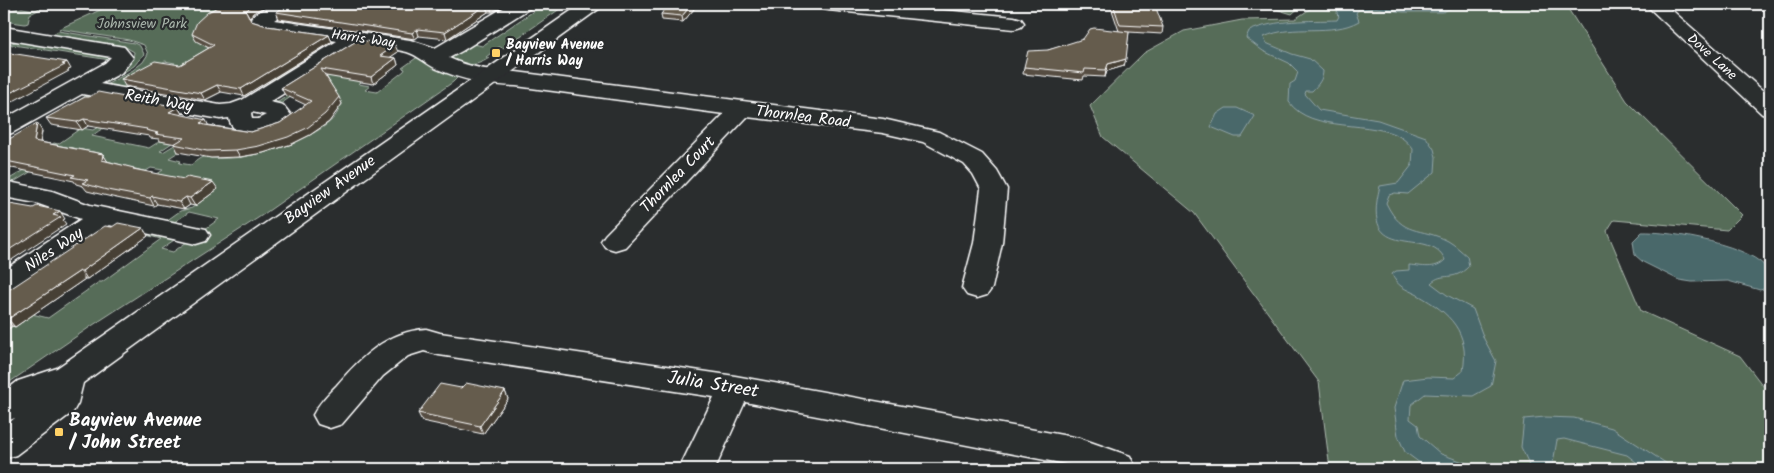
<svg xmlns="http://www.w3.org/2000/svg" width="1774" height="473" viewBox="0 0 1774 473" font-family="Kalam,sans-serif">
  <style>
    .green { fill: #566c58; stroke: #aab6ac }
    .water { fill: #48676a; stroke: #91a4a6 }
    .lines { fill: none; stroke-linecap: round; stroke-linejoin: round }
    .minor-casing { stroke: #fff; stroke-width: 3 }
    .major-casing { stroke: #fff; stroke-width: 3 }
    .minor { fill: #2a2d2e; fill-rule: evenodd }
    .major { fill: #2a2d2e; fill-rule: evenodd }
    .wall { fill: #574e42; stroke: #fff }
    .shaded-wall { fill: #474036; stroke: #fff }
    .building { fill: #655b4d; stroke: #fff }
    .poi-dot { fill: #ffd166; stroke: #2a2d2e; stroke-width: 2 }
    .labels { text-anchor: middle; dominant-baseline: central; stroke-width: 4.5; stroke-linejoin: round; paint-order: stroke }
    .far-park-label { font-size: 14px; fill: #aab6ac; stroke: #2a2d2e }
    .far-street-label { font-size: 14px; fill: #fff; stroke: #2a2d2e }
    .far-poi-label { font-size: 14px; font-weight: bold; fill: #fff; stroke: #2a2d2e; text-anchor: start }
    .street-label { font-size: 16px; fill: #fff; stroke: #2a2d2e }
    .near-street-label { font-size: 19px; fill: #fff; stroke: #2a2d2e }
    .near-poi-label { font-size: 19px; font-weight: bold; fill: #fff; stroke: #2a2d2e; text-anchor: start }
  </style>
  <rect width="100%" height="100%" fill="#2a2d2e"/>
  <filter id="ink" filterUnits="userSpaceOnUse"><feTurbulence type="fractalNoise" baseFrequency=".02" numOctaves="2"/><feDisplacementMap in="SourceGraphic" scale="10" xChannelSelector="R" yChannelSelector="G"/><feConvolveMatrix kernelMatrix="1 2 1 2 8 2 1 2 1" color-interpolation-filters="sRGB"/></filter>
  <g filter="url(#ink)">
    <g class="green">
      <path d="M49 4H51L30 14 28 23 25 24 4 21 5 11 22 8 35 10Z"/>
      <path d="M113 4H238L197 36 201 44 211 49 303 66 272 82 165 69 175 63 165 61 135 78 138 79 121 89 104 86 133 70 143 62 148 54 144 45 129 40 59 29Z"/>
      <path d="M544 4H567L503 48 499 47 486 57 489 58C474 68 466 65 449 59V58L470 43 482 46Z"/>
      <path d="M1259 4H1565L1627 101 1742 215 1727 230 1614 220 1607 231 1641 311 1740 356 1770 395V469H1330L1319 382 1194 213 1103 137 1090 106 1144 53 1184 31 1242 20 1295 19 1310 9 1302 5 1292 14Z"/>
      <path d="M58 31 134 43 140 46 144 54 134 66 103 85 102 82C113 75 133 67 134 52L124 46 51 35Z"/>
      <path d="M20 41 107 56 111 59 110 60 7 44Z"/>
      <path d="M367 43 360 48 346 52 325 68 359 74 351 79 362 81 359 84 370 86 365 90 377 92 404 71 405 69 402 68 419 56 436 68 457 78 453 82 261 216 90 327 4 386V332L32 314 48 318 99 282H102L161 239 146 235 148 233 124 228C114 235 105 233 94 230L116 226 177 238 161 249 173 252 219 219 189 212 173 223 166 221 180 211 192 208 217 189 150 179 163 170 151 168 139 175 115 170 119 167 107 165 110 162 62 153 12 183 4 182V178H11L52 154 40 151 54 143 58 144 81 128 93 130 130 108 118 105 120 103 104 100 87 103 76 102 89 94 130 101 126 104 130 105 135 102 149 105C131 116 109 122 92 136L149 148 160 141 172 143 160 151 163 152 176 144 188 146 169 158 181 161 179 163 191 165C194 163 200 157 204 157 206 156 209 158 211 158 221 159 233 158 242 157 263 154 353 129 338 97 333 88 320 84 311 83L279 105 270 103 266 100 278 102 312 80 301 78 324 66 352 47Z"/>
    </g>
    <g class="water">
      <path d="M1340 4 1407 6 1459 4 1443 12H1403L1376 8 1358 10 1356 13 1359 21C1331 37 1293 23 1264 37L1266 43 1292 54 1310 59 1323 71C1323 79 1318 85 1312 91H1306L1305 94 1319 110 1378 120 1426 137 1434 149 1436 157 1435 172 1408 194 1395 193 1389 195 1386 203C1403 238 1420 226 1448 241 1455 245 1461 251 1467 256L1469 266C1453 283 1443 271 1431 283L1447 295 1473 309 1484 339 1496 361 1491 386 1473 396 1425 394 1411 405 1410 419 1418 425 1420 436 1441 454 1483 469H1428L1405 452 1398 436 1394 408 1403 380 1428 377 1454 378 1463 371C1470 332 1450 313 1418 295 1406 289 1397 287 1392 274L1396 271 1409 270V265C1422 266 1435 270 1445 260 1431 224 1359 267 1380 186L1398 183 1412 165 1413 149C1410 145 1406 141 1402 138 1373 119 1311 134 1289 102L1290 84 1295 81 1298 72 1289 63 1263 51 1246 38 1249 31C1276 19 1309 21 1337 20L1339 16 1337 14 1338 5Z"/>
      <path d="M1226 108H1237L1255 116 1242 137H1235L1211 127 1217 114Z"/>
      <path d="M1642 232C1669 231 1756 245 1769 272 1771 276 1770 283 1770 287L1760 290 1728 281 1692 282 1679 280 1643 262 1635 255 1633 241Z"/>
      <path d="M1545 417 1574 418 1612 428 1675 469H1645L1627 455 1564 439 1557 440 1552 469H1525L1529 464 1521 447 1524 419Z"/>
    </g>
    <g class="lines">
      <g class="minor-casing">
        <g id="minor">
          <path d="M272 4H295L292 8 274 20 410 40 435 48 510 4H532L530 8 462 51 449 58C471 68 492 71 516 72L883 119 939 132 982 154 997 171 1007 189 1002 243 992 288 987 295 977 298 967 295 962 288 974 243 981 189 973 174 964 164 923 142 883 133 747 117 625 247 615 250 605 247 601 241 605 235 724 114 516 86C488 85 462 80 437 69 426 64 418 55 407 52 392 48 375 47 360 45L270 102 283 105 291 115C288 119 284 124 280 127 266 135 232 140 229 118L220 119 82 94 12 133 4 135V119L105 63 111 57 4 39V27L124 47 133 58 121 73 100 84 220 105 231 104 242 100 337 41 270 31 255 26 251 19 254 15ZM251 113 252 112 266 115 258 119H252Z"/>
          <path d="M818 4H883L1014 17 1021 19 1024 23 1021 27 1014 29 828 10 821 8Z"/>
          <path d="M1645 4H1665L1770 97V116L1762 114Z"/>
          <path d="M4 181 52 191 90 205 206 229 210 235 206 241 196 244 109 225 14 291 4 294V270L81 219 36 203 4 197Z"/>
          <path d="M426 329 440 333 735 376 1079 438 1130 456 1136 469H1086L1076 466 745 402 715 469H679L714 397 439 355 424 351 408 356 383 376 342 424 330 428 318 424 313 415C319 403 328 394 337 385 361 357 388 331 426 329Z"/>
        </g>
      </g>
      <g class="major-casing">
        <path id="major" d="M581 4H603L600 8 83 383 78 403 73 412 16 455 4 459V427L15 418 4 422V392L18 381 57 368Z"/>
      </g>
      <use href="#minor" class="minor"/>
      <use href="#major" class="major"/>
    </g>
    <g class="wall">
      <path d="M289 4H508L492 12H488L447 39 419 36 415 39 279 19 276 12Z"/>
      <path d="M670 4H694V9L683 22 662 20 661 14Z"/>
      <path d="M1110 4H1150L1163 27 1162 34 1129 32 1124 66 1107 71 1105 77 1084 76 1083 80 1023 74 1024 67 1048 50 1119 31Z"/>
      <path d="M253 13 250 18 251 21 267 26 329 35 332 42 244 96 221 92 205 100 125 86 121 79 180 65 209 48 196 41 192 34Z"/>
      <path d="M358 40 398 52 390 57 396 58 398 65 373 84 326 76 342 104 329 122 310 135 292 144 263 153 240 157 211 158 178 152 174 144H176L160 141 159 139 150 138 149 136 88 126 82 130 51 125 46 118 178 107 182 114 181 115 208 125 251 132 280 123 306 105 285 95 281 88Z"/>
      <path d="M42 131 40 142 103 154 107 161 135 169 218 189 195 206 190 205 184 209 157 204 154 206 112 197 87 191 83 186 76 184 74 181 12 168 4 173V142Z"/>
      <path d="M148 236 87 279H85L15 327 12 326 4 332V293Z"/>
      <path d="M461 388 505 391 508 399 483 434 422 421 418 413Z"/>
    </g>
    <g class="shaded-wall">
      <path d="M255 4H269L253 13 250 18 246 11 250 7Z"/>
      <path d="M494 4H508L492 12 490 6Z"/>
      <path d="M692 4H694V9L683 22 682 16Z"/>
      <path d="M486 5 488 12 447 39 445 32Z"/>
      <path d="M417 29 419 36 415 39 412 33Z"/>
      <path d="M329 35 332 42 244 96 241 89Z"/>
      <path d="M395 45 398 52 382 63 380 56Z"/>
      <path d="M396 58 398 65 373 84 371 77Z"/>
      <path d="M1126 59 1124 66 1107 71 1105 77 1106 70 1108 64Z"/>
      <path d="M67 62 71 69 68 70 69 71 4 106V96Z"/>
      <path d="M217 85 221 92 205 100 201 93Z"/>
      <path d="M339 97 342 104 329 122 310 135 292 144 263 153 240 157 236 150Z"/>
      <path d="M178 107 182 114 173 120 169 112Z"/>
      <path d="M84 119 88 126 82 130 77 122Z"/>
      <path d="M206 120 209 127 200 123Z"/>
      <path d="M37 123 42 131 39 149 34 141Z"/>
      <path d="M103 154 108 162 102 160Z"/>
      <path d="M6 161 12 168 4 173V162Z"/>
      <path d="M213 182 218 189 195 206 190 198Z"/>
      <path d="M152 196 157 204 154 206 150 198Z"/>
      <path d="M186 197 190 205 184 209 179 202Z"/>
      <path d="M60 211 65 219 63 220 66 224 4 265V253L53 215Z"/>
      <path d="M143 228 148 236 87 279 82 271Z"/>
      <path d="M80 271 85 279 15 327 8 319Z"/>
      <path d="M6 318 12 326 4 332V320Z"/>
      <path d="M505 391 508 399 483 434 480 426Z"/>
    </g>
    <g class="building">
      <path d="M223 4H255L250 7 246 11 251 21 267 26 329 35 241 89 217 85 201 93 121 79 155 61 180 65 214 45 192 34 197 22 208 12Z"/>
      <path d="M289 4H494L490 6 486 5 445 32 417 29 412 33 276 12Z"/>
      <path d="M670 4H692L682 16 661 14Z"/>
      <path d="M1113 4H1150L1156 8 1163 27 1120 25Z"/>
      <path d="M1094 28 1129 32 1126 59 1108 64 1106 70 1085 69 1084 73 1024 67 1028 51 1048 50 1083 39 1090 29Z"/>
      <path d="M358 40 395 45 380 56 396 58 371 77 321 69 339 97 325 114 307 128 288 137 259 146 236 150 207 151 174 144 184 138 155 134 158 133 146 130 147 129 84 119 77 122 46 118 85 97H89L98 92 178 107 169 112 206 120 200 123 205 125 251 132 280 123 311 101 281 88Z"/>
      <path d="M4 52 67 62 62 64 65 65 4 96Z"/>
      <path d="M37 123 34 141 103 154 102 160 134 168 133 169 184 179 187 177 213 182 190 198 186 197 179 202 152 196 150 198 107 190 82 183 88 180 71 177 75 175 6 161 4 162V142Z"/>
      <path d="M4 203 33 208 37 206 60 211 53 215 61 217 4 253Z"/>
      <path d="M118 223 143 228 82 271H80L8 319 6 318 4 320V293L105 226 112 227Z"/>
      <path d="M466 383 505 391 480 426 418 413 440 384 461 388Z"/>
    </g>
  </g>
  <g class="poi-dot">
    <rect x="491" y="48" width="10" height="10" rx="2.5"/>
    <rect x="54" y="427" width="10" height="10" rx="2.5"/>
  </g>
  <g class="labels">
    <g class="far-park-label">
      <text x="142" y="24">Johnsview Park</text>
    </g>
    <g class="far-street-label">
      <text transform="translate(363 39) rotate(8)">Harris Way</text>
      <text transform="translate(1712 57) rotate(42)">Dove Lane</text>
    </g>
    <g class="far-poi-label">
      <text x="506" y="45">Bayview Avenue<tspan x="506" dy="16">/ Harris Way</tspan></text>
    </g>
    <g class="street-label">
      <text transform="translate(159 101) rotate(10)">Reith Way</text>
      <text transform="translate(803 117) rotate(7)">Thornlea Road</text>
      <text transform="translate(678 175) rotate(-46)">Thornlea Court</text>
      <text transform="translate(330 190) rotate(-35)">Bayview Avenue</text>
      <text transform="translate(54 250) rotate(-34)">Niles Way</text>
    </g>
    <g class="near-street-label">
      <text transform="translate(713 385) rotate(9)">Julia Street</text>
    </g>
    <g class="near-poi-label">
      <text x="69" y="421">Bayview Avenue<tspan x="69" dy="22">/ John Street</tspan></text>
    </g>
  </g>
  <rect width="1774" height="473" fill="none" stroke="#2a2d2e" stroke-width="20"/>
  <rect x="10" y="10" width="1754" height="453" fill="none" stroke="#fff" stroke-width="2" filter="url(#ink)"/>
</svg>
